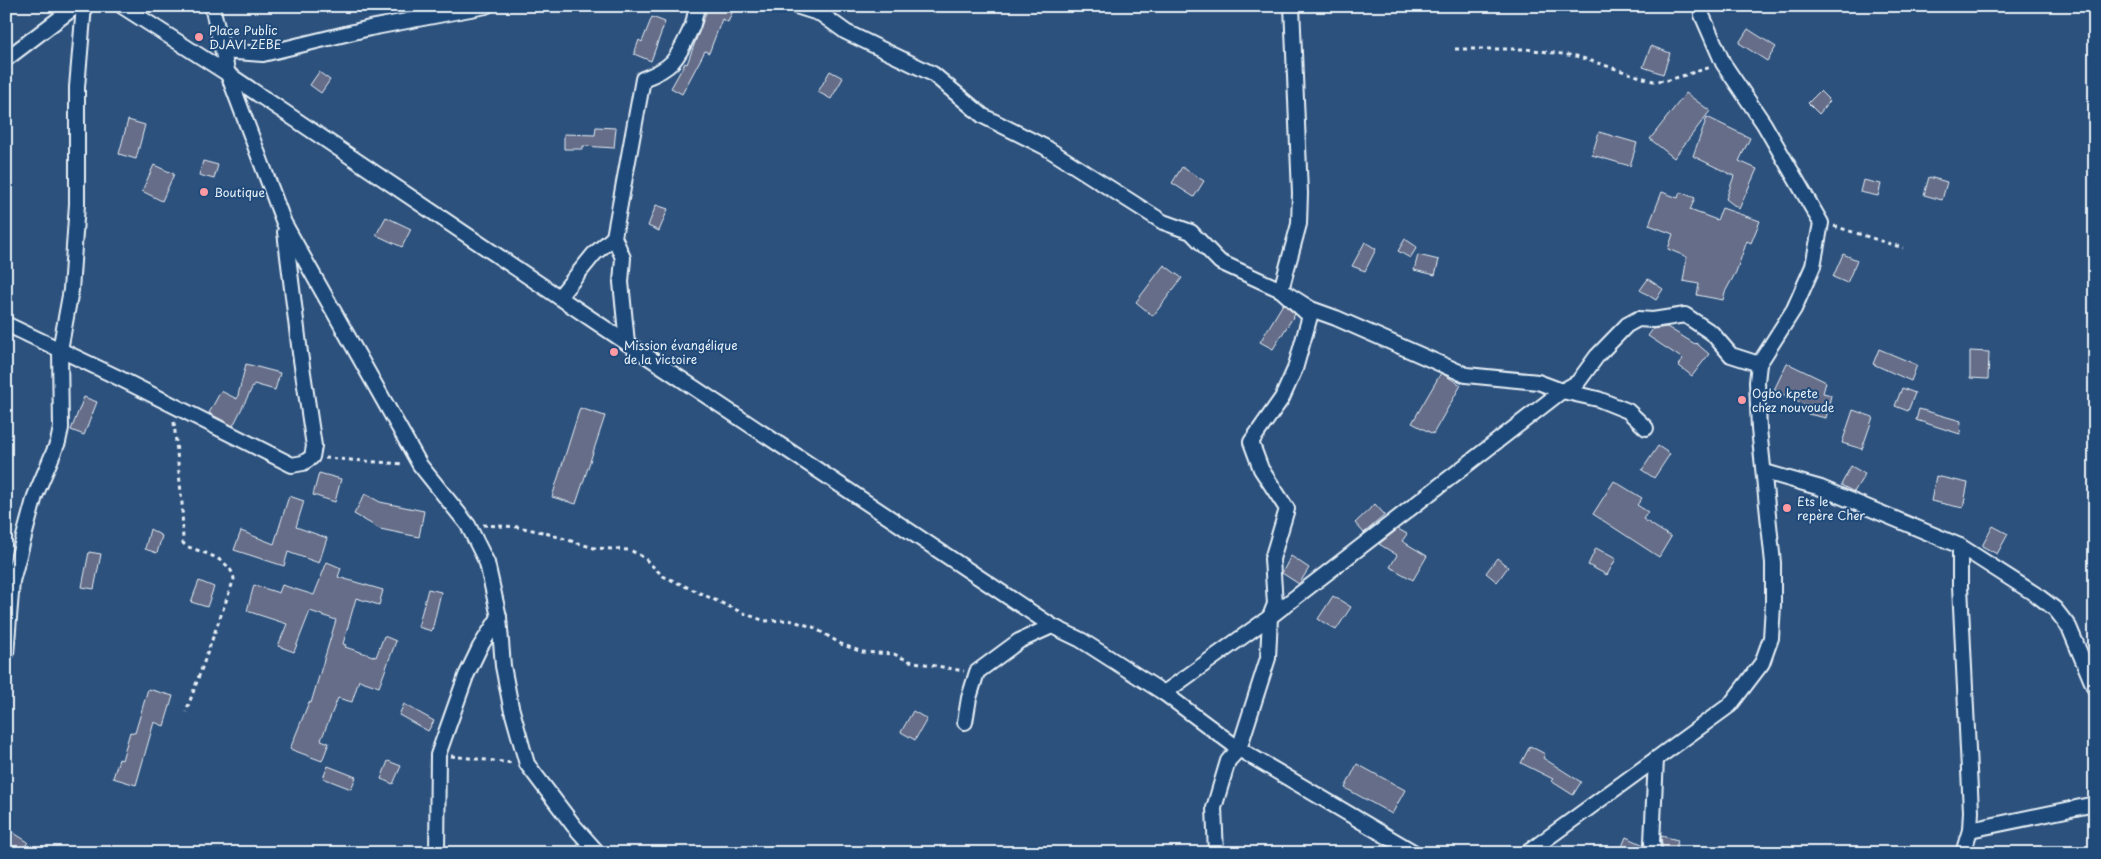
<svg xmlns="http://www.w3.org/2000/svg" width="2101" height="859" viewBox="0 0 2101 859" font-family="'Playpen Sans',sans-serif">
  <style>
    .building { fill: #656d88; stroke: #e8f1f8 }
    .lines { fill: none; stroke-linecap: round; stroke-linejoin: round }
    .street-casing { stroke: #e8f1f8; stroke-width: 18 }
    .path { stroke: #e8f1f8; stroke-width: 3; stroke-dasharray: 4 4; stroke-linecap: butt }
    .street { stroke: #1f4a7a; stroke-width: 14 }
    .poi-dot { fill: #ff9aa2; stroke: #1f4a7a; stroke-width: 2 }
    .labels { text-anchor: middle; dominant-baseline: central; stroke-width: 4; stroke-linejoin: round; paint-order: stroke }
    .poi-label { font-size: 12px; fill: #e8f1f8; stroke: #1f4a7a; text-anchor: start }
  </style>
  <rect width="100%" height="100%" fill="#2d517d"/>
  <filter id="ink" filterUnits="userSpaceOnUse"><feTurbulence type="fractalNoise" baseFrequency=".02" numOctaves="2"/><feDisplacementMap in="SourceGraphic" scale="10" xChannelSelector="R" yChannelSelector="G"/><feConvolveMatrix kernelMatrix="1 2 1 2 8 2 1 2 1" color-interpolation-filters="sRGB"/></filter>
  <g filter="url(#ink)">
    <g class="building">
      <path d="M707 6H735L728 22 722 19 709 53 705 51 682 94 671 88 685 63 687 64 706 13 705 12Z"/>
      <path d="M652 17 665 22 651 61 634 54 639 40 642 42Z"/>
      <path d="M1748 29 1776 47 1767 61 1739 43Z"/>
      <path d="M1651 46 1670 53 1663 74 1643 67Z"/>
      <path d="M830 71 843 78 831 99 818 92Z"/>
      <path d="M319 72 330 80 321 93 310 85Z"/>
      <path d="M1820 91 1830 101 1819 114 1808 103Z"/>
      <path d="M1686 93 1710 111 1674 158 1650 139Z"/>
      <path d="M1707 117 1750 138 1739 161 1757 169 1739 209 1726 199 1734 176 1693 156Z"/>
      <path d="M128 120 145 125 136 159 119 154Z"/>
      <path d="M596 127 616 128 614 148 583 146V149H564V134L595 135Z"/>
      <path d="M1599 132 1637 143 1630 166 1592 155Z"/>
      <path d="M203 161 218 165 214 179 199 175Z"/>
      <path d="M154 165 174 174 162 201 142 191Z"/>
      <path d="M1182 167 1204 181 1194 197 1172 183Z"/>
      <path d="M1929 177 1947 182 1942 200 1924 195Z"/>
      <path d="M1863 180 1881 184 1878 196 1860 192Z"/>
      <path d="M1662 192 1678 198 1680 192 1695 198 1690 210 1717 220 1722 208 1760 221 1751 243 1747 241 1736 272 1725 292 1723 300 1697 295 1699 284 1683 281 1687 257 1668 249 1673 234 1649 225Z"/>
      <path d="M656 205 668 209 659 231 648 226Z"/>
      <path d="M386 217 411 229 402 247 376 235Z"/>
      <path d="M1405 239 1417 247 1410 258 1398 251Z"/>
      <path d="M1365 242 1376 249 1365 271 1352 266Z"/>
      <path d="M1843 254 1857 260 1847 283 1833 277Z"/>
      <path d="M1418 255 1439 260 1435 275 1414 270Z"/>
      <path d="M1164 265 1182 278 1153 316 1136 302Z"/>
      <path d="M1648 279 1663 289 1656 300 1640 290Z"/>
      <path d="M1283 304 1295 314 1273 349 1260 342Z"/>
      <path d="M1667 327 1695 344 1696 343 1709 354 1692 376 1678 365 1683 359 1648 336 1653 329Z"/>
      <path d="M1879 349 1917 365 1911 381 1873 364Z"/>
      <path d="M1970 351 1989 352 1988 379 1970 378Z"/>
      <path d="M1787 363 1826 382 1823 393 1831 395 1826 418 1808 414 1810 407 1774 390Z"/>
      <path d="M246 364 280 373 275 390 254 384 233 426 209 413 221 391 237 399Z"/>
      <path d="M1441 373 1461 385 1433 434 1412 423Z"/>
      <path d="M1902 388 1915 393 1908 411 1895 406Z"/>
      <path d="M84 397 97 402 84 435 71 430Z"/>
      <path d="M580 408 605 416 576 504 552 497Z"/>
      <path d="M1919 409 1961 421 1960 434 1916 420Z"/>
      <path d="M1853 410 1873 417 1862 449 1842 443Z"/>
      <path d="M1658 446 1670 454 1654 478 1642 470Z"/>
      <path d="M1851 466 1865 474 1854 492 1841 485Z"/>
      <path d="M319 473 341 479 335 502 313 495Z"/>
      <path d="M1936 476 1968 483 1963 508 1931 501Z"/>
      <path d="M1614 481 1642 498 1637 505 1648 512 1643 519 1671 537 1659 557 1593 514Z"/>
      <path d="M365 494 380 502 424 511 419 537 380 529 354 514Z"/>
      <path d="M289 496 304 501 296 527 327 538 319 563 288 552 284 566 234 550 241 531 274 544Z"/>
      <path d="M1375 504 1385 515 1364 533 1355 523Z"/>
      <path d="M1993 526 2008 534 1997 554 1982 546Z"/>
      <path d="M150 529 162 536 157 553 145 549Z"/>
      <path d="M1398 529 1407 534 1402 541 1427 556 1413 580 1390 567 1397 555 1379 544Z"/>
      <path d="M1596 548 1616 559 1607 575 1588 565Z"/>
      <path d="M89 552 101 554 94 589 82 587Z"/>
      <path d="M1291 556 1309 568 1299 584 1282 573Z"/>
      <path d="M1497 558 1508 567 1497 582 1486 573Z"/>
      <path d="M327 562 341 568 338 577 383 590 379 605 356 598 343 644 346 645 345 647 376 657 384 636 396 641 379 687 359 680 352 702 338 698 321 740 329 743 322 761 290 749 309 702 311 703 336 620 310 611 294 652 278 646 287 624 247 611 254 585 279 593 282 585 314 595Z"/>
      <path d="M199 581 214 587 207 607 191 602Z"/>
      <path d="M428 589 441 592 432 631 418 627Z"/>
      <path d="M1333 596 1351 607 1336 630 1318 619Z"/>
      <path d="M148 689 173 696 164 726 154 722 136 785 113 778 119 759 122 760 130 732 135 733Z"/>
      <path d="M404 704 434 721 428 731 399 715Z"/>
      <path d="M913 711 927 719 915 740 901 732Z"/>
      <path d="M1530 746 1545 754 1543 758 1581 782 1573 795 1551 781 1553 779 1521 763Z"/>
      <path d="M388 761 401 766 393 784 381 779Z"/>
      <path d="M1357 764 1405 790 1392 814 1345 788Z"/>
      <path d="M328 766 356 777 351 789 323 778Z"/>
      <path d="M6 828 28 842 21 853H17L6 846Z"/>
      <path d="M1661 836 1678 840 1675 853H1663Z"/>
      <path d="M1626 837 1644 845 1645 853H1630L1621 849Z"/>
    </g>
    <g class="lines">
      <g class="street-casing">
        <g id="street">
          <path d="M122 6 228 74 627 343 1052 626 1081 640 1164 693 1239 749 1415 853"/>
          <path d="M212 6 228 74 284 223 420 465 468 525 487 563 499 617 503 666 511 707 527 764 574 826 598 853"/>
          <path d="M796 6 821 14 846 32 933 74 983 116 1045 147 1163 222 1191 232 1220 262 1281 290 1311 309 1336 318 1466 375 1538 382 1562 391 1598 399 1628 411 1646 428"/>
          <path d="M223 51 263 54 370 28 486 6"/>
          <path d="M6 59 76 6"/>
          <path d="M559 297 594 254 614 237"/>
          <path d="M6 324 117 377 292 465 303 463 312 457 314 446 300 353 285 232"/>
          <path d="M627 343 621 282 623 258 614 237 643 79C675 67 677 58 691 29 695 22 694 13 698 6"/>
          <path d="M1765 472 1821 488 1960 546 2038 596 2055 609 2069 627 2095 689"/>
          <path d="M1960 546V586L1971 811 1970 830 1963 853"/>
          <path d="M6 654 12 581 35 496 58 442 61 428 60 350 71 290 77 204V87L84 6"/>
          <path d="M1164 693 1270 617 1562 391 1578 382 1597 356 1627 325 1638 319 1653 320 1685 315 1712 333 1731 355 1759 364"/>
          <path d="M965 722 969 698 977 672 1019 641 1052 626"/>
          <path d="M1970 830 2095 804"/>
          <path d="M437 853 438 755 466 676 480 647 499 617"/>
          <path d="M1216 853 1214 808 1228 761 1239 749 1268 658 1270 617 1275 604 1272 559 1287 509 1261 469 1251 442 1282 398 1295 369 1310 316 1281 290 1299 224 1300 193 1292 6"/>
          <path d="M1527 853 1730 705 1762 663 1771 638 1773 605V563L1759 429 1757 382 1759 364 1794 309 1813 266 1821 223 1764 124 1723 63 1702 15 1701 6"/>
          <path d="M1654 853 1652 842 1656 759"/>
        </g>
      </g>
      <g class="path">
        <path d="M1455 49H1526L1576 56 1653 81 1669 80 1711 67"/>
        <path d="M1834 226 1903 248"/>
        <path d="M174 422 182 503 183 543 186 546C204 553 231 559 234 579L186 712"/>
        <path d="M325 458 403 464"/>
        <path d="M483 525 518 527 542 532 594 548 630 550 643 557 663 576 743 613 765 621 789 620 813 627 841 644 862 652 894 654 909 661 964 671"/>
        <path d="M451 756 512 763"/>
      </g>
      <use href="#street" class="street"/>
    </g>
  </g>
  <g class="poi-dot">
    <circle cx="199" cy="37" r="5"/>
    <circle cx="204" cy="192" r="5"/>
    <circle cx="614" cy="352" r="5"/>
    <circle cx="1742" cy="400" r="5"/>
    <circle cx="1787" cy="508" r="5"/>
  </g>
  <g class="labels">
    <g class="poi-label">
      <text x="209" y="30">Place Public<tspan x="209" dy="14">DJAVI ZEBE</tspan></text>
      <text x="214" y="192">Boutique</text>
      <text x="624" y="345">Mission évangélique<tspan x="624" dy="14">de la victoire</tspan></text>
      <text x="1752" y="393">Ogbo kpete<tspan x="1752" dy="14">chez nouvoude</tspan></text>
      <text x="1797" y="501">Ets le<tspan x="1797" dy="14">repère Cher</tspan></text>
    </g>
  </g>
  <rect width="2101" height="859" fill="none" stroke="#1f4a7a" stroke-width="25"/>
  <rect x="12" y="12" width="2076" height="834" fill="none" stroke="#e8f1f8" stroke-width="2" filter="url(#ink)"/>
</svg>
